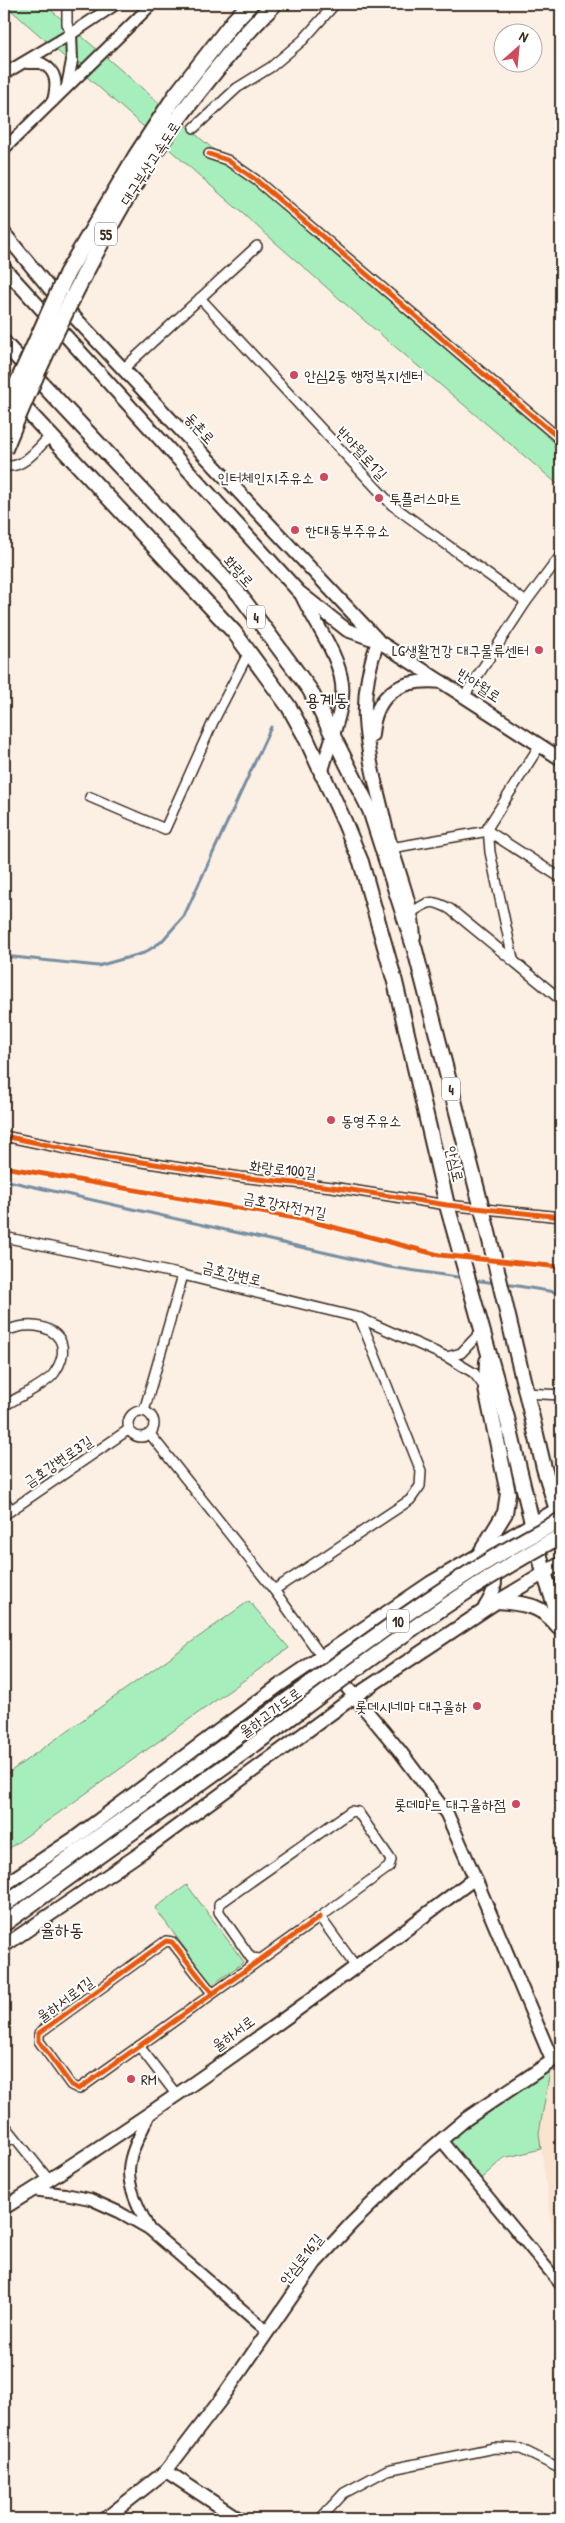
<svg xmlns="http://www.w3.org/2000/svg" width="565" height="2523" viewBox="0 0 565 2523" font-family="'Patrick Hand','Poor Story',sans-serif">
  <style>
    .built { fill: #fae4d0 }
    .green { fill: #a6efbd; stroke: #708c6e }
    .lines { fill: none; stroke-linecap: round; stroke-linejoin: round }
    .stream { stroke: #758ea1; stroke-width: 3 }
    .minor-casing { stroke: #3b2a1e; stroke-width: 12 }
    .tertiary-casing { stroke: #3b2a1e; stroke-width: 14 }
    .secondary-casing { stroke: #3b2a1e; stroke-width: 16 }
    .primary-casing { stroke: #3b2a1e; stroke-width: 18 }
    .trunk-casing { stroke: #3b2a1e; stroke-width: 18 }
    .motorway-casing { stroke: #3b2a1e; stroke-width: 19 }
    .minor { stroke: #fff; stroke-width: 9 }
    .tertiary { stroke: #fff; stroke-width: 10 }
    .secondary { stroke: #fff; stroke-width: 12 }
    .primary { stroke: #fff; stroke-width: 14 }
    .trunk { stroke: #fff; stroke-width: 14 }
    .motorway { stroke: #fff; stroke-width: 15 }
    .trunk-bridge-casing { stroke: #3b2a1e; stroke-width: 18; stroke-linecap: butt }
    .motorway-bridge-casing { stroke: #3b2a1e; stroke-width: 19; stroke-linecap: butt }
    .trunk-bridge { stroke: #fff; stroke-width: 14 }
    .motorway-bridge { stroke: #fff; stroke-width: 15 }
    .cycleway-casing { stroke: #fff; stroke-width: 8 }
    .cycleway { stroke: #e8590c; stroke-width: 5 }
    .poi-dot { fill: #d1495b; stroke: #fff; stroke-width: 2 }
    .labels { text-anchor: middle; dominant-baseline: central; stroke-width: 4; stroke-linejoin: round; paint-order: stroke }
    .shield { fill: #fff; stroke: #766a62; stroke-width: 1 }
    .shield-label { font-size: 14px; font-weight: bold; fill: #3b2a1e }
    .street-label { font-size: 15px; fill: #3b2a1e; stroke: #fff }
    .poi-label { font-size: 15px; fill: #3b2a1e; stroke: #fff; text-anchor: start }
    .quarter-label { font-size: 18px; fill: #3b2a1e; stroke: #fff }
  </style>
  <rect width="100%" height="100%" fill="#fcefe3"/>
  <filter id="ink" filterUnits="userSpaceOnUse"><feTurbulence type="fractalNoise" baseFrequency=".02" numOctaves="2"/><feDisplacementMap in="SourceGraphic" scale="10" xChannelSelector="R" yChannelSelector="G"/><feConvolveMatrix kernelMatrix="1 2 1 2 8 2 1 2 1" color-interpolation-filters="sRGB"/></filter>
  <g filter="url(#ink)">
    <path class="built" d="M561 2055V2283L560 2284 539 2133 552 2060Z"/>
    <g class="green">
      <path d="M4 4H44L561 448V487L366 322Z"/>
      <path d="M249 1601 289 1648 4 1852V1776Z"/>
      <path d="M187 1885 244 1962 212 1985 155 1908Z"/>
      <path d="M552 2060 539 2133 541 2149 504 2158 476 2183 441 2140Z"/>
    </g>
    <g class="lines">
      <g class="stream">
        <path d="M4 956 98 966 144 953 161 942 184 916 271 727"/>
        <path d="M4 1180 389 1267 464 1278"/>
        <path d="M473 1280 496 1283"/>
        <path d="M505 1284 561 1293"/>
      </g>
      <g class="minor-casing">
        <g id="minor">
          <path d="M67 4V24L71 34"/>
          <path d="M194 128 237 88 271 67 303 40 335 4"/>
          <path d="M209 154 227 160 256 180 561 440"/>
          <path d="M200 298 392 505 526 602"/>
          <path d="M123 369 257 246"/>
          <path d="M4 465C22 471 39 447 50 436"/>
          <path d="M465 695 526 602 561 555"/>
          <path d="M90 797 165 829 213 722 249 652"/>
          <path d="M391 848 488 831 561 878"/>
          <path d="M412 912C430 901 431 899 450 909L561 1000"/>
          <path d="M513 959 490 852 488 827 540 745"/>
          <path d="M4 1136 96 1155 240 1177 332 1187 447 1205 561 1217"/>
          <path d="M4 1237 183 1275 360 1318 447 1357"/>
          <path d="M482 1331 461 1353 447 1357 474 1373 486 1389"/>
          <path d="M4 1332C38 1315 80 1334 55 1372 49 1383 16 1398 4 1406"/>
          <path d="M525 1393 561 1395"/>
          <circle cx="141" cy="1424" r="13"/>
          <path d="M144 1411 183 1275"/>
          <path d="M150 1434 274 1590 322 1657"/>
          <path d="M4 1500 11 1510"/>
          <path d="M4 1515 128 1430"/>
          <path d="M274 1590 410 1500 420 1486 421 1471 360 1318"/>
          <path d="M260 1959 251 1958 219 1912V1904L351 1811 358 1812 391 1860 389 1867 320 1917 356 1967"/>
          <path d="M212 1993 172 1942 166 1941 39 2033V2041L71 2085 79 2089 320 1917"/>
          <path d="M139 2046 176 2094"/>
          <path d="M4 2124 49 2180"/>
          <path d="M4 2143 14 2137"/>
          <path d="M320 2519 344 2493 387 2470 494 2448 521 2449 561 2469"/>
        </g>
      </g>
      <g class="tertiary-casing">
        <g id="tertiary">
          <path d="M27 63H41C58 71 57 85 53 101"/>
          <path d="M4 74 71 34 116 4"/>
          <path d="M67 86 72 61 71 34"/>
          <path d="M4 149 152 4"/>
          <path d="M441 2140 561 2285"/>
          <path d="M32 2190 65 2194 90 2199 119 2212 149 2229 267 2331"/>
          <path d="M149 2229C121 2172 123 2168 151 2112"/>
        </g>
      </g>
      <g class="secondary-casing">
        <g id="secondary">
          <path d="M4 233 64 306 377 639"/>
          <path d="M4 268 299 592 347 630 378 641 561 759"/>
          <path d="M302 596C315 624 338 652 342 684 345 710 327 748 321 775"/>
          <path d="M378 641C357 698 364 737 378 794 383 812 386 831 392 849 401 880 412 904 414 937"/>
          <path d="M372 735C375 692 402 678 442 682"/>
          <path d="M485 1607C493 1595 500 1580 491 1566"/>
          <path d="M325 1661 399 1750 447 1814 475 1878"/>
          <path d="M4 1885 76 1837 281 1684 430 1583 561 1507"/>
          <path d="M4 1946 142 1852 355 1696 498 1601 561 1563"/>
          <path d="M4 2208C166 2108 323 1992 475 1878L552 2060"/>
          <path d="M166 2471 239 2519"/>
          <path d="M105 2519 166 2471 222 2398 315 2263 352 2223 414 2163 466 2119 561 2055"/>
        </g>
      </g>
      <g class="primary-casing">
        <g id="primary">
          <path d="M4 343 239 594 310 690 370 810 415 950 487 1228 544 1468 561 1523"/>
          <path d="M4 386 234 632 289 707 306 738 344 821 361 862 395 982 447 1205 507 1418 544 1573 561 1623"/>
          <path d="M481 1552 505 1513 508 1493 486 1389 487 1361"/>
          <path d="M498 1601C525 1604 541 1604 559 1627"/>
        </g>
      </g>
      <g class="trunk-casing">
        <g id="trunk">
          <path d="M4 1905 242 1733"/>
          <path d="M4 1924 254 1745"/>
        </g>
      </g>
      <g class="motorway-casing">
        <g id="motorway">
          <path d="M234 21 250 4"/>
          <path d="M242 38 274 4"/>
        </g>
      </g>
      <use href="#minor" class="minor"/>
      <use href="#tertiary" class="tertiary"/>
      <use href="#secondary" class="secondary"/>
      <use href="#primary" class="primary"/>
      <use href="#trunk" class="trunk"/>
      <use href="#motorway" class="motorway"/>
      <g class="trunk-bridge-casing">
        <g id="trunk-bridge">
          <path d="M242 1733C345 1659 447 1578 561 1520"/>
          <path d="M254 1745C354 1671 452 1594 561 1536"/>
        </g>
      </g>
      <g class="motorway-bridge-casing">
        <g id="motorway-bridge">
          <path d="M4 413 67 273 136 156 176 95 234 21"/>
          <path d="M4 450C44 352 89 258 144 168 173 122 208 80 242 38"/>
        </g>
      </g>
      <use href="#trunk-bridge" class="trunk-bridge"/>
      <use href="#motorway-bridge" class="motorway-bridge"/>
      <g class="cycleway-casing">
        <g id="cycleway">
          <path d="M209 154 227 160 256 180 561 440"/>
          <path d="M4 1136 96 1155 240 1177 332 1187 447 1205 561 1217"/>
          <path d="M4 1167 306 1220 439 1255 561 1267"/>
          <path d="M212 1993 172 1942 166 1941 39 2033V2041L71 2085 79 2089 320 1917"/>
        </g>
      </g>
      <use href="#cycleway" class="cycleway"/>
    </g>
  </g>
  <g class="poi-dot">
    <circle cx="294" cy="375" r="5"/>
    <circle cx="324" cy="477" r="5"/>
    <circle cx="379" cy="498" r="5"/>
    <circle cx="295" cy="530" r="5"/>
    <circle cx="539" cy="650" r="5"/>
    <circle cx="331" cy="1120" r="5"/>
    <circle cx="477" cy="1706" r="5"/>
    <circle cx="516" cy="1804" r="5"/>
    <circle cx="131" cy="2079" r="5"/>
  </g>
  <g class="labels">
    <g class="shield">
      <rect x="95" y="222.5" width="22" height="23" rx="4"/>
      <rect x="247" y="605.5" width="18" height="23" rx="4"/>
      <rect x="442" y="1077.5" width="18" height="23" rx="4"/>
      <rect x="387" y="1609.5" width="22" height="23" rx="4"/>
    </g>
    <g class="shield-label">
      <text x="106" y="234">55</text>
      <text x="256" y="617">4</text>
      <text x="451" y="1089">4</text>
      <text x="398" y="1621">10</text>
    </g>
    <g class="street-label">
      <text transform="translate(150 163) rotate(-57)">대구부산고속도로</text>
      <text transform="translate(200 428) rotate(47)">동촌로</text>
      <text transform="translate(362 453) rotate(47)">반야월로1길</text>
      <text transform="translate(239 571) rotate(48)">화랑로</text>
      <text transform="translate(479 685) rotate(33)">반야월로</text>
      <text transform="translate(455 1164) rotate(77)">안심로</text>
      <text transform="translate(283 1169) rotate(6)">화랑로100길</text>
      <text transform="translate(285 1205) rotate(11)">금호강자전거길</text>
      <text transform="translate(232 1273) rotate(14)">금호강변로</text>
      <text transform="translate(58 1461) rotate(-34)">금호강변로3길</text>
      <text transform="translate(270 1712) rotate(-36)">율하고가도로</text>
      <text transform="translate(65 1999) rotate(-36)">율하서로1길</text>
      <text transform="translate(233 2033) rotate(-36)">율하서로</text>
      <text transform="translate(301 2259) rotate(-52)">안심로16길</text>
    </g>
    <g class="poi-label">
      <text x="304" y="375">안심2동 행정복지센터</text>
      <text x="314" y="477" text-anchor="end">인터체인지주유소</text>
      <text x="389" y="498">투플러스마트</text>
      <text x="305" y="530">한대동부주유소</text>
      <text x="529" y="650" text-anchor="end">LG생활건강 대구물류센터</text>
      <text x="341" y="1120">동영주유소</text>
      <text x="467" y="1706" text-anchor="end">롯데시네마 대구율하</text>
      <text x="506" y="1804" text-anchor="end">롯데마트 대구율하점</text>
      <text x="141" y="2079">RM</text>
    </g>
    <g class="quarter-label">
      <text x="327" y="699">용계동</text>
      <text x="62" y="1929">율하동</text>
    </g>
  </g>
  <rect width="565" height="2523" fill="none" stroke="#fff" stroke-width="20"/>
  <rect x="10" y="10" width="545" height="2503" fill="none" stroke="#3b2a1e" stroke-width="2" filter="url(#ink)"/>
  <g transform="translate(518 48) rotate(27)"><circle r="24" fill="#ffffff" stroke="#b1aaa5"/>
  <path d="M0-4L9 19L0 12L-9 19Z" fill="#d1495b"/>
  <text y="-8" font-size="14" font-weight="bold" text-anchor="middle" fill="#3b2a1e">N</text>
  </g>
</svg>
